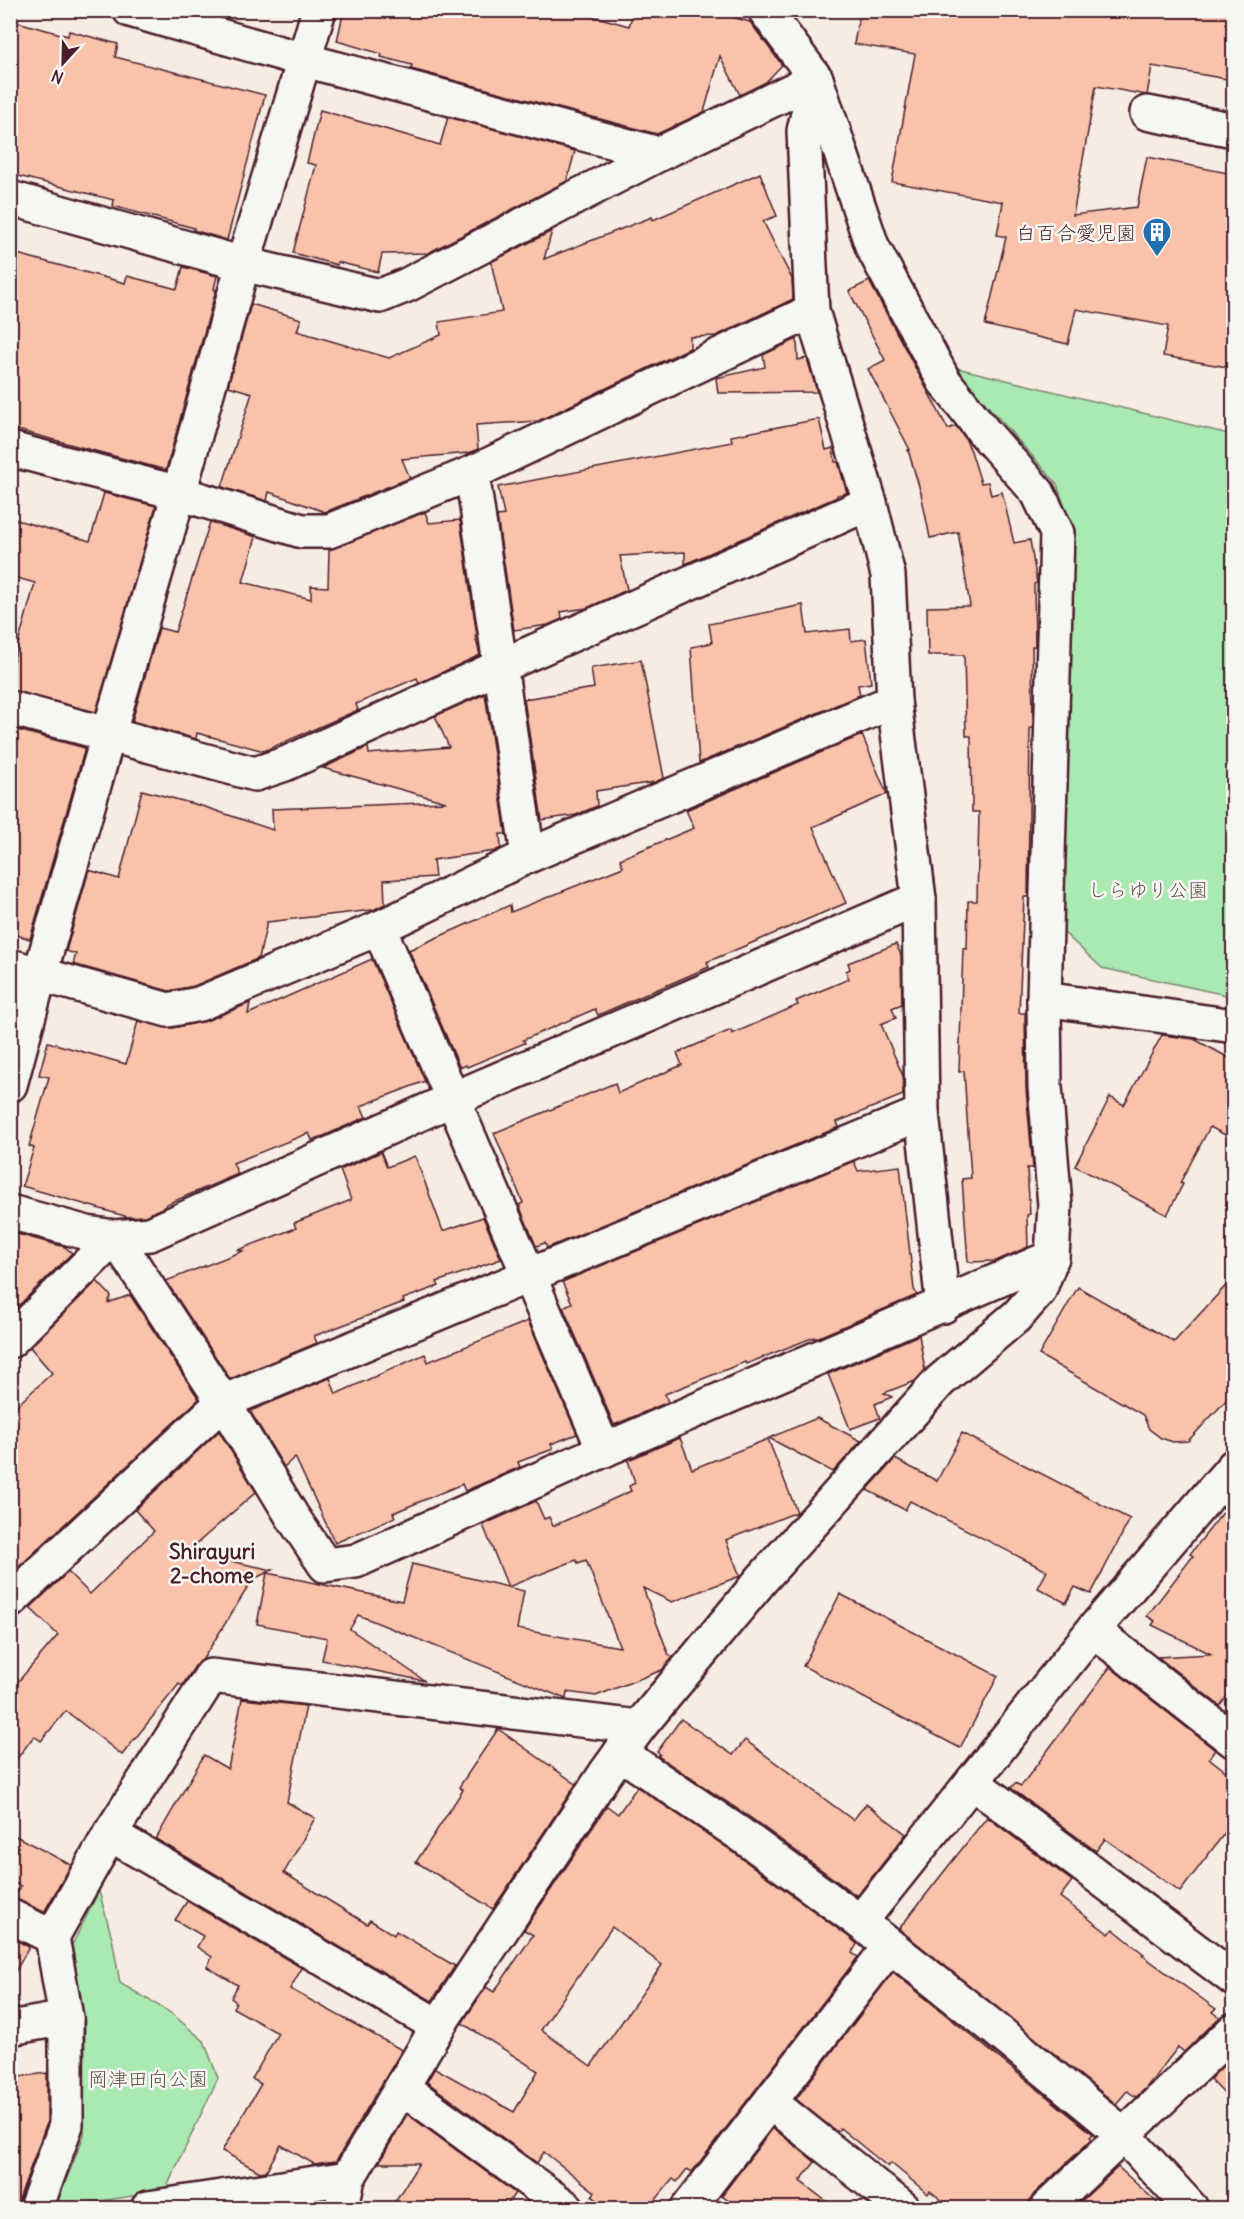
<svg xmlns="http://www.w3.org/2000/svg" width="1244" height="2219" viewBox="0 0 1244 2219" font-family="Delius,'Klee One',sans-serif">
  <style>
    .green { fill: #aae9b1; stroke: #7a846e; stroke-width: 1.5 }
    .building { fill: #f8c2ab; stroke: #4a1f2b; stroke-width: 1.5; fill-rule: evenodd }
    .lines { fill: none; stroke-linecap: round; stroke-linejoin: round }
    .minor-casing { stroke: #4a1f2b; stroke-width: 38 }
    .minor { stroke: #f6f6f2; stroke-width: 33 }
    .labels { text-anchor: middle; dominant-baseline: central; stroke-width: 5; stroke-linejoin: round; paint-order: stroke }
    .poi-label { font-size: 20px; fill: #4a1f2b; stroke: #f6f6f2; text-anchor: end }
    .park-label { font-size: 20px; fill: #62524c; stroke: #f6f6f2 }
    .neighbourhood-label { font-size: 21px; font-weight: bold; fill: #4a1f2b; stroke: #f6f6f2 }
  </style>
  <rect width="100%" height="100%" fill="#f6ece4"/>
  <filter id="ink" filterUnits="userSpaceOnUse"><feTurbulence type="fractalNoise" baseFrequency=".0167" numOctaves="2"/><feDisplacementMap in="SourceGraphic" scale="12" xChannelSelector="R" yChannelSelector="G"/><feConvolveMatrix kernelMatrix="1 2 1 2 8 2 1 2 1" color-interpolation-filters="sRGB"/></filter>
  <g filter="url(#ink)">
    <g class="green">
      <path d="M953 367 1233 435V998L1226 995 1102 968 1061 930 1074 537 1057 484Z"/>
      <path d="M99 1891 112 1938 120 1983 171 2013 204 2041 218 2078 165 2191 55 2208 84 2135 85 2021 72 1945Z"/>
    </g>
    <g class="building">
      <path d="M344 10H572L629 26 634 10H707L750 22 782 65 766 82 740 95 720 56 704 112 657 134 411 69 412 65 381 57 382 54 337 41Z"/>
      <path d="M860 10H1233V80L1152 66 1147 95 1096 86 1073 215 1137 207 1147 157 1233 174V368L1163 356 1168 326 1076 309 1068 344 985 325 1006 237 997 235 1003 202 892 182 915 54 854 44Z"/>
      <path d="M10 20 68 36 69 31 118 44 115 57 265 95 227 240 193 230 194 228 113 206 114 200 10 174Z"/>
      <path d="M320 110 440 145 448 117 575 151 567 181 428 253 382 254 378 272 337 262V265L293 253 316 165 307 163Z"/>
      <path d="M760 173 777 216 763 221 792 279 793 299 716 336 690 337V348L538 421 476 425 478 449 469 453 402 459 410 478 325 512 269 492 267 501 222 487 252 393 228 386 251 304 301 319 297 331 389 358 441 335 439 322 502 312 491 262 552 231 544 259 652 217 653 220Z"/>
      <path d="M10 252 125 283 127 276 177 289 183 267 217 276 214 289 216 290 166 470 10 428Z"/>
      <path d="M869 281 948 429 956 426 965 438 971 451 981 483 988 482 991 495 1002 492 1014 543 1030 540 1037 583 1034 584 1035 646 1032 647 1033 724V728H1030L1028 897H1024L1019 1013H1025L1026 1089 1033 1168H1027L1030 1214 1027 1215 1028 1247 996 1261 968 1262 962 1179 971 1178 964 1071 959 1072 963 948 967 949 968 901H977L979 812H972L971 736H966L964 655H928L927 607 970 606 958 532 930 538 921 493 908 450H910L868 369 885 360 849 291Z"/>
      <path d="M797 339 798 360 807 358 817 392 718 393 716 378 765 367 763 355Z"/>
      <path d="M819 419 826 450 833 448 835 462H838L847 493 837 495V497L685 564V552L620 556 627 590 587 608 561 612 562 619 548 625 514 630 497 516 504 515 498 487 732 442 731 436Z"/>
      <path d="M104 493 156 506 96 712 10 690V673L35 583 10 576V518L90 541Z"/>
      <path d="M425 512 429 523 460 520 477 636H475L480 655 419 683 417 678 356 704 358 710 264 751 197 733 196 739 132 721 159 628 175 632 210 522 256 537 243 582 311 599V586L328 587 329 550Z"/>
      <path d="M803 605 807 634 850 629 851 641 866 639 871 683 858 685 860 695 699 763 691 647 712 643 709 624Z"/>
      <path d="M641 660 664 778 655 782 596 791 597 806 576 815 542 820 524 699 594 688 591 668Z"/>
      <path d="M485 694 506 834H500L501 848 495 851 433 860 435 877 384 880 385 904 373 910 267 922 259 958 194 986 169 991 73 964 76 954 66 951 89 870 119 879 142 790 205 807 273 830 272 809 446 802 323 768 368 747 369 754 449 747 435 716Z"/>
      <path d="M10 728 85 748 30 939 10 933Z"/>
      <path d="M862 735 887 794 813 827 846 903 707 962 709 967 598 1015 595 1009 523 1040 525 1043 467 1067 466 1065 460 1068 409 950 510 905 511 912 623 867 620 859 694 828 686 810Z"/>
      <path d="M896 944 901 955 902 1004 892 1008 896 1018 881 1024 903 1076V1095L837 1122 839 1127 547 1248 545 1243 536 1246 519 1205 523 1203 494 1133 615 1083 618 1093 682 1065 677 1053 731 1030 732 1034 798 1005 796 1001 849 979 846 971 850 969 848 963Z"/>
      <path d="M372 959 425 1081 361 1106 366 1117 326 1135 312 1140 309 1133 233 1163 238 1174 167 1204 166 1206 145 1216 128 1217 22 1186 34 1148 29 1146 49 1077 39 1075 48 1042 126 1064 138 1021 172 1028 206 1021 250 1003 248 1014Z"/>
      <path d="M1162 1035 1194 1039 1233 1060V1139L1210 1127 1180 1183 1183 1184 1167 1215 1075 1166 1110 1097 1124 1105Z"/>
      <path d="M381 1152 387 1167 415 1156 443 1231 483 1217 501 1259 437 1282 439 1286 403 1299 404 1302 314 1336 317 1343 230 1379 166 1281 243 1251 238 1250 296 1228 294 1223 351 1200 340 1170Z"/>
      <path d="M854 1161 858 1171 900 1166 914 1289 917 1295 814 1339V1337L746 1364 745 1362 665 1394 668 1402 614 1425 563 1307 572 1303 562 1282Z"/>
      <path d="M10 1232 65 1247 72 1253 10 1314Z"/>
      <path d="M1233 1278V1393L1188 1441 1173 1442 1161 1438 1149 1429 1143 1415 1039 1355 1078 1287 1174 1342Z"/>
      <path d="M97 1281 111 1296 108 1303 130 1295 199 1399 10 1575V1412L52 1373 30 1347Z"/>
      <path d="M528 1321 577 1434 551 1444 553 1449 518 1462 520 1467 465 1491 462 1484 393 1513 395 1517 335 1543 295 1457 284 1467 250 1411 330 1378 336 1394 425 1354 428 1362Z"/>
      <path d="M919 1335 925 1370 915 1381 884 1393 892 1397 875 1404 880 1418 850 1429 828 1374Z"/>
      <path d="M817 1418 861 1441 833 1472 769 1438Z"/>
      <path d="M219 1431 256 1492 187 1552 273 1570 253 1579 203 1659 195 1666 182 1686 179 1684 122 1755 66 1711 41 1741 34 1736 10 1768V1691L58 1635 30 1608 68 1572 90 1594 154 1531 135 1510Z"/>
      <path d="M962 1433 1130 1519 1091 1594 1075 1587 1066 1603 1038 1588 1047 1571 910 1501 905 1510 867 1490 895 1459 937 1481Z"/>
      <path d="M680 1438 692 1469 768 1439 797 1512 726 1540 740 1576 672 1602 643 1588 669 1655 674 1656 662 1670 596 1696 567 1692 566 1699 358 1615 350 1629 425 1681 322 1660 327 1638 257 1624 267 1573 402 1601 412 1564 524 1591 517 1629 620 1647 586 1560 578 1563 576 1560 508 1587 483 1525 536 1501 544 1519 549 1517 553 1526 631 1491 629 1486 635 1483 628 1460Z"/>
      <path d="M1233 1500V1688L1220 1706 1158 1657 1211 1654 1152 1625 1155 1621 1147 1616 1193 1556 1190 1554Z"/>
      <path d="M840 1594 998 1676 960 1748 803 1666Z"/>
      <path d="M1110 1667 1215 1750 1209 1758 1233 1777V1822L1180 1892 1105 1839 1096 1851 1011 1788 1015 1783 1021 1786Z"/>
      <path d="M242 1699 306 1706 287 1802 315 1818 284 1873 367 1924 370 1920 394 1935 396 1931 455 1966 432 2001 156 1839 204 1755 228 1769Z"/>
      <path d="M681 1719 733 1755 745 1740 853 1820 866 1804 906 1834 857 1896 751 1818 658 1756 660 1754 657 1752Z"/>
      <path d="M498 1729 576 1784 493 1909 416 1862 463 1790 459 1787Z"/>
      <path d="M637 1787 729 1849 849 1937 857 1944 852 1953 858 1957 692 2172 687 2169 677 2182 673 2179 649 2208H608L592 2196 595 2192 544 2152 537 2163 427 2082 435 2068 514 2112 538 2071 462 2023 486 1987 494 1992 533 1935 524 1930 607 1806 618 1814ZM612 1927 662 1965 591 2066 541 2030Z"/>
      <path d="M987 1817 1072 1881 1060 1897 1109 1934 1113 1929 1144 1954 1142 1955 1216 2009 1213 2012 1220 2017 1184 2052 1178 2047 1146 2088 1136 2097 1127 2091 1116 2104 899 1929Z"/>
      <path d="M10 1833 71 1865 44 1912 14 1898 21 1886 10 1881Z"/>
      <path d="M187 1901 302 1968 290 1989 402 2050 336 2161 314 2164 281 2145 266 2171 260 2172 222 2151 261 2084 252 2079 278 2033 233 2008 236 2002 231 1998 238 1985 207 1967 212 1957 197 1947 203 1936 175 1920Z"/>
      <path d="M10 1937 29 1947 10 1981Z"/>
      <path d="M893 1972 1093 2134 1090 2137 1092 2139 1034 2194 1029 2202V2208H952L930 2191 928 2194 891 2163 888 2167 840 2128 837 2132 796 2099Z"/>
      <path d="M1233 2056V2103L1210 2079Z"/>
      <path d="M47 2073V2122L18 2202V2208H10V2078Z"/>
      <path d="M407 2114 515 2193 505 2208H391L419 2163H379Z"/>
      <path d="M773 2128 815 2162 800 2181 835 2208H740L722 2195Z"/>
      <path d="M1118 2167 1163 2208H1074Z"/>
    </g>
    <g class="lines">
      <g class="minor-casing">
        <g id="minor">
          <path d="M130 10 304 60 659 154"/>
          <path d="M816 79 804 131 812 311 870 503 888 575 894 701 919 899 922 1113 943 1306"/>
          <path d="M1147 113 1234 130"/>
          <path d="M10 198 243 264 380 296 407 285 659 154 816 79"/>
          <path d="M10 449 179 493 302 531H329L472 473 528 856"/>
          <path d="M472 473 812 311"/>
          <path d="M10 708 255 774 285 764 501 666 870 503"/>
          <path d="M10 966 168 1010 199 1004 379 928"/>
          <path d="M1044 999 1234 1026"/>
          <path d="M10 1085 40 974 108 736 179 493 243 264 319 10"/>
          <path d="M10 1212 87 1233 115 1237 150 1234 453 1099 919 899"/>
          <path d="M10 1341 115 1237 223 1402 292 1516 325 1565 356 1561 604 1450 1052 1257"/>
          <path d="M604 1450 379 928 528 856 894 701"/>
          <path d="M10 1601 223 1402 922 1113"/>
          <path d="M1093 1630 1234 1741"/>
          <path d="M620 1753 740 1834 860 1922 994 2028 1123 2134 1191 2208"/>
          <path d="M972 1782 1234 1979"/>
          <path d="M10 1916 52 1937 66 2018V2125L36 2208"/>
          <path d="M860 1922 1093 1630 1234 1466"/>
          <path d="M52 1937 110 1834"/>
          <path d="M438 2026 110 1834 211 1676 639 1727"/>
          <path d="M10 2028 66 2018"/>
          <path d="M403 2088 567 2208"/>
          <path d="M770 2102 903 2208"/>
          <path d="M148 2208 348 2178"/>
          <path d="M342 2208 348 2178 438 2026 605 1774 639 1727 762 1579 940 1381 1018 1315 1039 1291 1052 1257 1055 1205 1045 1087 1044 999 1057 533 1038 493 984 432 944 381 872 246 816 79 765 10"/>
          <path d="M688 2208 890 1946"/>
          <path d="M1047 2208 1234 2030"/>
        </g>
      </g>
      <use href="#minor" class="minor"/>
    </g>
  </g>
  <defs>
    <g id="building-pin" transform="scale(1.5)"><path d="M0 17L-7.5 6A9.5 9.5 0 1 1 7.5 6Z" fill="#1f6fb2" stroke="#f6f6f2"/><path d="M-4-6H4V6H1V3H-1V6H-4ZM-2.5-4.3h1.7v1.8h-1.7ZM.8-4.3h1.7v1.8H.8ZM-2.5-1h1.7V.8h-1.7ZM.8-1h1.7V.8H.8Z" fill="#fff"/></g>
  </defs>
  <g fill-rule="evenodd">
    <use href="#building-pin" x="1157" y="232"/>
  </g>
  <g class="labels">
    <g class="poi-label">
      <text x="1136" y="232">白百合愛児園</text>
    </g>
    <g class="park-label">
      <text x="1148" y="889">しらゆり公園</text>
      <text x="148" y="2078">岡津田向公園</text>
    </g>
    <g class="neighbourhood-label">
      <text x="212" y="1551">Shirayuri<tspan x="212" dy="24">2-chome</tspan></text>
    </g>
  </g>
  <rect width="1244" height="2219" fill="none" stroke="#f6f6f2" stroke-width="36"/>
  <rect x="18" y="18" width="1208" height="2183" fill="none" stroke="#4a1f2b" stroke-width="2" filter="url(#ink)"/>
  <g transform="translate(63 63) rotate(202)" stroke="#f6f6f2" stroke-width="4.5" paint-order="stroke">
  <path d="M0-4.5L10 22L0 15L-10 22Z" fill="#4a1f2b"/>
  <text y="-9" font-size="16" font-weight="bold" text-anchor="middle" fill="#4a1f2b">N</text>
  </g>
</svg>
